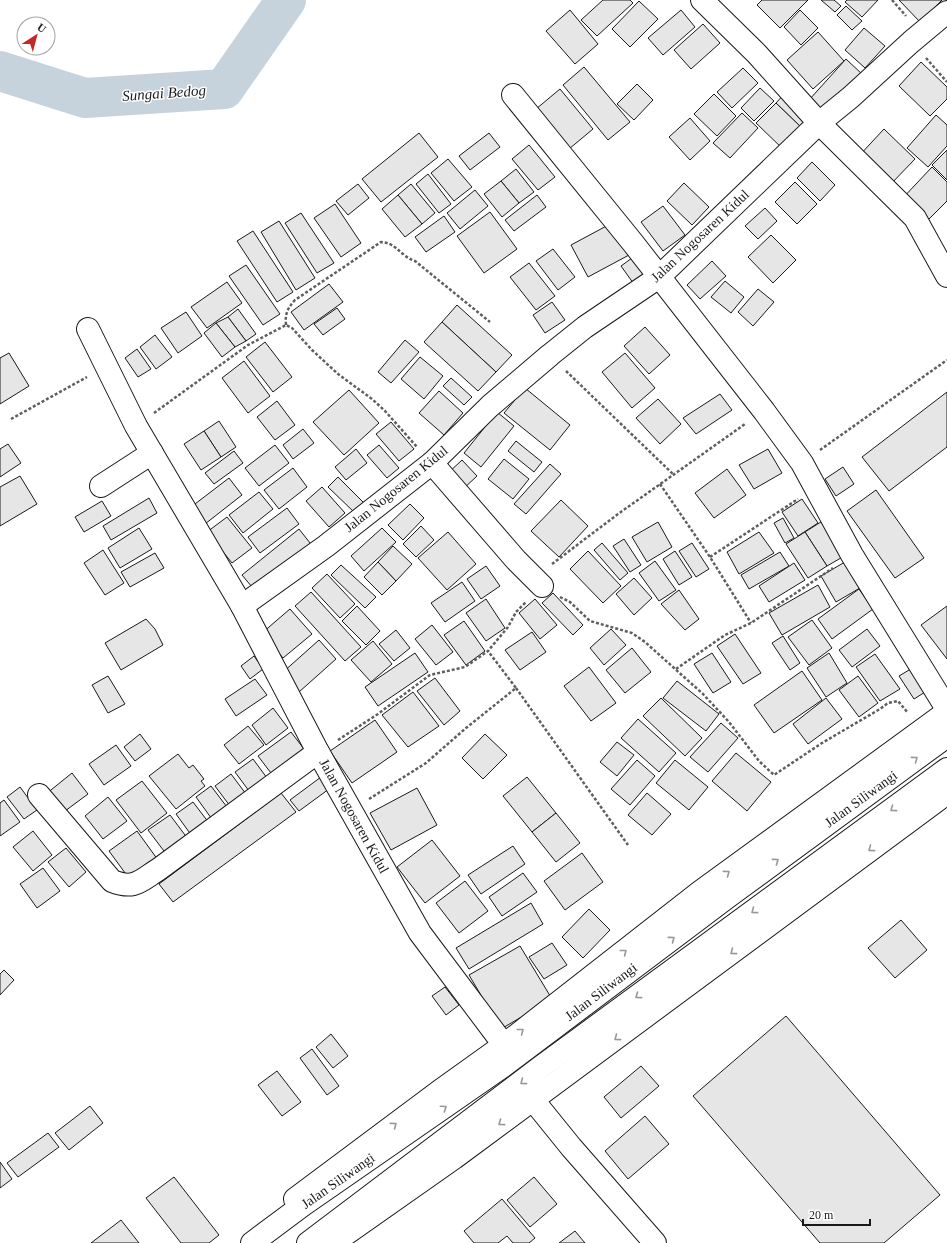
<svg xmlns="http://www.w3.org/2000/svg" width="947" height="1243" viewBox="0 0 947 1243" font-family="'Times New Roman',serif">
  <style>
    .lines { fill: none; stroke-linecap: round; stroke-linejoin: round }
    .river { stroke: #c6d2dc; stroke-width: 40 }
    .building { fill: #e6e6e6; stroke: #1a1a1a }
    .minor-casing { stroke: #1a1a1a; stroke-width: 24 }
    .highway-casing { stroke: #1a1a1a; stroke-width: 24 }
    .path { stroke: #5f5f5f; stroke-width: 2.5; stroke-dasharray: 3 2; stroke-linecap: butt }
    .minor { stroke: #fff; stroke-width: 22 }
    .highway { stroke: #fff; stroke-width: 22 }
    .oneway { stroke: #989898 }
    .labels { text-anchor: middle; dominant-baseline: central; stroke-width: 3; stroke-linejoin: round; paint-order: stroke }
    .street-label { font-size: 14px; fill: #1a1a1a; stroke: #fff }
    .water-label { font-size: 15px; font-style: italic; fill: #1a1a1a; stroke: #fff }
  </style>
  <rect width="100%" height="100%" fill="#fff"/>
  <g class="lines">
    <path class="river" d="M0 71 85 98 224 89 286 0"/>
  </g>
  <g class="building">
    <path d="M603 0H630L633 3 597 36 581 20Z"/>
    <path d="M762 0H808L780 28 757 5Z"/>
    <path d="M821 0H834L841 6 835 12Z"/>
    <path d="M847 0H878L862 17 845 2Z"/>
    <path d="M899 0H942L920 22Z"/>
    <path d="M639 1 658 19 630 47 612 29Z"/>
    <path d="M846 6 862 21 852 30 837 15Z"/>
    <path d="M570 10 598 44 575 64 546 31Z"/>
    <path d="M681 10 695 27 663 55 648 38Z"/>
    <path d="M800 10 818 28 801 45 784 27Z"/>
    <path d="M703 24 720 43 691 69 674 50Z"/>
    <path d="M864 28 885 46 865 68 845 50Z"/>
    <path d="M818 32 844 61 813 89 787 60Z"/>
    <path d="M846 59 863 75 826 115 809 100Z"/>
    <path d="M921 62 947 87V99L930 116 899 86Z"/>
    <path d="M584 67 630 122 608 140 563 85Z"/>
    <path d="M743 68 758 83 732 108 717 92Z"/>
    <path d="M637 84 653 100 634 120 617 104Z"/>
    <path d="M760 88 774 101 754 121 741 108Z"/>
    <path d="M560 89 593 129 569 149 536 109Z"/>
    <path d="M785 93 814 121 805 131 776 103Z"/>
    <path d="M714 94 736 116 717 136 694 114Z"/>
    <path d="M776 103 805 131 785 151 756 123Z"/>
    <path d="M742 113 758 128 730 158 713 143Z"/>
    <path d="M936 115 947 125V146L928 167 907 148Z"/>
    <path d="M690 118 710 141 690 160 669 137Z"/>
    <path d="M884 129 915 159 888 187 857 158Z"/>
    <path d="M419 133 438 157 381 202 362 179Z"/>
    <path d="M489 133 500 147 470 170 459 156Z"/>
    <path d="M529 145 555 177 538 190 512 159Z"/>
    <path d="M947 150V180L932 165Z"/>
    <path d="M448 159 472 187 454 201 431 173Z"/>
    <path d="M812 162 835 185 820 201 797 178Z"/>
    <path d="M932 167 947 182V201L924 224 900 201Z"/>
    <path d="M516 169 534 192 519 203 501 181Z"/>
    <path d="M428 174 451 204 439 213 416 184Z"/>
    <path d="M501 181 519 203 502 217 484 194Z"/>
    <path d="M795 182 817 204 797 224 775 202Z"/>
    <path d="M684 183 709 207 692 225 667 201Z"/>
    <path d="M358 184 369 198 348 215 336 201Z"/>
    <path d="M411 184 435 213 422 224 398 195Z"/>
    <path d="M475 190 488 206 460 229 447 213Z"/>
    <path d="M398 195 422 224 405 237 382 209Z"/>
    <path d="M537 195 546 207 514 231 505 220Z"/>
    <path d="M335 204 361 243 341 257 314 218Z"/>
    <path d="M663 206 685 235 663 251 641 222Z"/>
    <path d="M765 208 777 221 758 239 745 226Z"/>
    <path d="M490 212 517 249 484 273 457 236Z"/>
    <path d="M301 213 334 263 317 273 285 223Z"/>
    <path d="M444 216 455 232 426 252 415 237Z"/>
    <path d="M279 221 315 278 296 290 261 232Z"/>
    <path d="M612 223 629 255 588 277 571 245Z"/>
    <path d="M253 231 293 292 277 302 237 241Z"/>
    <path d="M771 235 796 260 773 283 748 257Z"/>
    <path d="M553 249 575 277 558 290 536 261Z"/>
    <path d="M632 258 647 278 636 287 621 266Z"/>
    <path d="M712 261 726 276 700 299 687 285Z"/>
    <path d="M529 263 555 296 536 310 510 277Z"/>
    <path d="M246 265 280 314 263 325 229 276Z"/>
    <path d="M725 281 744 297 731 313 711 297Z"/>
    <path d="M227 282 242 303 207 328 191 307Z"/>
    <path d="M329 284 343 302 304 330 291 312Z"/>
    <path d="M758 289 774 302 753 326 738 312Z"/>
    <path d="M552 302 565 320 545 333 533 315Z"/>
    <path d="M457 305 512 355 496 372 442 322Z"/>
    <path d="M337 308 345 319 323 335 314 324Z"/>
    <path d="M238 309 256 334 246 341 228 317Z"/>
    <path d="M186 312 202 336 178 353 161 328Z"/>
    <path d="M228 317 246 341 235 347 216 323Z"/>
    <path d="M442 322 496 372 478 391 424 342Z"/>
    <path d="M216 323 235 347 222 357 204 333Z"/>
    <path d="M645 327 670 355 649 374 624 346Z"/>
    <path d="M155 335 172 357 156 369 140 347Z"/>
    <path d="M405 340 419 352 391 383 378 372Z"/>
    <path d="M265 342 292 377 273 392 246 357Z"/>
    <path d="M137 349 151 369 138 377 125 358Z"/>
    <path d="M9 353 29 386 0 404V358Z"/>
    <path d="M625 353 655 388 632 408 602 372Z"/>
    <path d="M420 357 443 376 424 399 401 379Z"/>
    <path d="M244 361 270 396 248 413 222 378Z"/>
    <path d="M451 378 472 397 464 405 443 386Z"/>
    <path d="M525 388 570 425 550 450 504 413Z"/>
    <path d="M349 390 379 423 344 455 313 422Z"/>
    <path d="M439 391 463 413 444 435 419 413Z"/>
    <path d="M947 392V447L889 491 862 457Z"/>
    <path d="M720 394 732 410 696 434 683 418Z"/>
    <path d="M658 399 681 424 660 444 636 418Z"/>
    <path d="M277 401 295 425 275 440 257 417Z"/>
    <path d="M497 412 514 426 481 467 464 453Z"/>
    <path d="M219 421 236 447 221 457 204 431Z"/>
    <path d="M391 422 414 449 399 461 376 434Z"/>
    <path d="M303 429 314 443 293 459 283 445Z"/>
    <path d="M204 431 221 457 201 470 184 444Z"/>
    <path d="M516 441 542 462 534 472 508 451Z"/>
    <path d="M8 444 21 463 0 477V449Z"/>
    <path d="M275 445 289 463 259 486 245 468Z"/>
    <path d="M379 445 399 468 387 478 367 455Z"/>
    <path d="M356 449 367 463 346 480 335 467Z"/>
    <path d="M768 449 782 473 754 489 739 465Z"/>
    <path d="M234 451 243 463 214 484 205 473Z"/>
    <path d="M504 459 529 479 513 499 488 479Z"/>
    <path d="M462 460 477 476 462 490 447 474Z"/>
    <path d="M550 464 561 474 526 514 514 504Z"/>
    <path d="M843 467 854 484 836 496 825 479Z"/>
    <path d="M293 468 307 487 279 509 264 490Z"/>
    <path d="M727 469 746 495 714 518 695 493Z"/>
    <path d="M20 476 37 504 0 526V487Z"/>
    <path d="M338 477 364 503 355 513 328 487Z"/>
    <path d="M229 478 242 495 205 524 191 507Z"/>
    <path d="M322 487 345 513 329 527 306 501Z"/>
    <path d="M876 490 924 558 895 578 847 511Z"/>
    <path d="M259 492 273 509 243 533 229 515Z"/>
    <path d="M149 498 157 513 111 540 103 526Z"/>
    <path d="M802 499 818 523 798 536 782 512Z"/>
    <path d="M561 500 588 526 559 557 531 531Z"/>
    <path d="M102 501 111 516 84 532 75 517Z"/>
    <path d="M410 504 424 518 403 540 388 525Z"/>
    <path d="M287 508 299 524 260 553 248 537Z"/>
    <path d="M227 517 252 548 232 563 207 532Z"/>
    <path d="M783 518 794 538 785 543 774 523Z"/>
    <path d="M824 520 846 555 827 566 805 532Z"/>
    <path d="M658 522 672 547 647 562 632 537Z"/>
    <path d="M421 526 434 540 416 557 403 544Z"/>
    <path d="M139 528 152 549 120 568 108 548Z"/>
    <path d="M382 528 396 542 364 571 351 556Z"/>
    <path d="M299 529 314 548 257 593 242 575Z"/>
    <path d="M448 532 476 564 447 590 418 558Z"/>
    <path d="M759 532 774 553 739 574 727 552Z"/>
    <path d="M805 532 827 566 808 578 786 544Z"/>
    <path d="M624 539 641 565 630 572 613 546Z"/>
    <path d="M602 543 628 573 620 580 594 550Z"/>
    <path d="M692 543 709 569 696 577 679 551Z"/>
    <path d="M393 546 412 564 396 581 378 562Z"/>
    <path d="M103 550 124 583 105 595 84 563Z"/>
    <path d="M588 551 621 586 603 603 570 569Z"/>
    <path d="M675 551 692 577 679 585 663 559Z"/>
    <path d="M780 552 789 566 749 589 741 575Z"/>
    <path d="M155 553 164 568 130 587 121 572Z"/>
    <path d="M850 559 865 585 836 602 821 576Z"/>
    <path d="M655 561 676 590 659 601 639 573Z"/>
    <path d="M378 562 396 581 382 595 364 577Z"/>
    <path d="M794 563 805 580 769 602 759 586Z"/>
    <path d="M341 565 376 597 365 608 331 575Z"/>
    <path d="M486 566 500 586 481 599 467 579Z"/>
    <path d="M327 574 355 604 340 618 312 588Z"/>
    <path d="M634 578 652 598 634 615 616 594Z"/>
    <path d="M462 582 475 601 445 622 431 603Z"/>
    <path d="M818 585 830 607 782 635 769 613Z"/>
    <path d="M859 589 873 609 832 639 818 619Z"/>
    <path d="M679 590 699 619 685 630 661 604Z"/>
    <path d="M311 592 361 647 345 661 295 606Z"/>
    <path d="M553 593 583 625 573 635 542 603Z"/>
    <path d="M486 599 505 628 486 641 466 613Z"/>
    <path d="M535 599 557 625 540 639 519 613Z"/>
    <path d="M357 606 380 631 366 645 342 621Z"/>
    <path d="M947 606V659L921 625Z"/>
    <path d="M290 609 312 634 283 658 262 633Z"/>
    <path d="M146 619 155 629 163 645 121 670 105 643Z"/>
    <path d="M812 620 832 648 809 665 788 637Z"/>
    <path d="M464 621 485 651 466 665 444 635Z"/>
    <path d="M432 625 453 652 436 665 415 639Z"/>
    <path d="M611 629 626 645 604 665 590 648Z"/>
    <path d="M867 629 880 646 852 667 839 650Z"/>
    <path d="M396 630 410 648 394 661 379 644Z"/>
    <path d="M532 632 546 652 520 670 505 650Z"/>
    <path d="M735 634 761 673 743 684 717 646Z"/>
    <path d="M783 636 800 663 790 670 772 643Z"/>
    <path d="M319 640 336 659 299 692 282 673Z"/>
    <path d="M373 641 392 664 371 682 351 660Z"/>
    <path d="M632 648 651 672 625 693 606 670Z"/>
    <path d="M415 653 428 672 378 706 365 687Z"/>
    <path d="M712 653 731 682 713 693 694 664Z"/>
    <path d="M829 653 847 683 826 697 807 668Z"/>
    <path d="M875 654 900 689 880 701 856 667Z"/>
    <path d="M254 656 263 669 250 679 241 666Z"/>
    <path d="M589 667 616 703 591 721 564 686Z"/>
    <path d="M914 667 930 689 914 699 899 676Z"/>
    <path d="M802 671 822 700 774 733 754 705Z"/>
    <path d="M108 676 125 704 108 713 92 685Z"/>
    <path d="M858 676 878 703 859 717 839 690Z"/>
    <path d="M435 678 460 711 444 725 417 691Z"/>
    <path d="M255 679 267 695 236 716 225 699Z"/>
    <path d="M677 681 719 714 706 731 663 698Z"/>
    <path d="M413 692 439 726 408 747 382 715Z"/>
    <path d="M661 698 702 738 685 756 643 716Z"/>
    <path d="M826 698 842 719 808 744 793 724Z"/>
    <path d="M273 708 288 728 266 745 252 725Z"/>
    <path d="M638 719 676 753 659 772 621 738Z"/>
    <path d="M375 720 397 752 352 783 330 751Z"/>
    <path d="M721 723 738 738 708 772 690 757Z"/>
    <path d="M248 726 264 745 239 764 224 745Z"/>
    <path d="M291 732 307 753 274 777 258 756Z"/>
    <path d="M140 734 151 749 135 761 124 747Z"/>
    <path d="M485 734 507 755 483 779 462 758Z"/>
    <path d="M617 742 634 755 617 776 600 762Z"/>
    <path d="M116 745 131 766 104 785 89 764Z"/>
    <path d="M736 753 771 782 747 811 712 781Z"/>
    <path d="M178 754 189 768 193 765 204 779 201 781 205 786 176 809 149 776Z"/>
    <path d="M253 759 270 782 252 795 235 772Z"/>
    <path d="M637 760 655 776 630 805 611 789Z"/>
    <path d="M675 760 708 787 689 810 656 783Z"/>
    <path d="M72 773 88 794 61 814 46 794Z"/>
    <path d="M231 774 249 798 233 810 215 786Z"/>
    <path d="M321 777 329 789 299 811 290 800Z"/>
    <path d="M527 777 556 813 532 832 503 796Z"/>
    <path d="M142 781 167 813 141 833 116 800Z"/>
    <path d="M211 786 230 811 214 822 196 797Z"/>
    <path d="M20 787 37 810 24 819 7 797Z"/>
    <path d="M417 788 437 825 391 850 370 813Z"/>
    <path d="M281 793 296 812 173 902 159 884Z"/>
    <path d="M647 793 671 814 652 835 628 815Z"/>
    <path d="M108 797 127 821 103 839 85 816Z"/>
    <path d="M4 800 20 822 0 836V803Z"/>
    <path d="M193 802 209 823 192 836 176 814Z"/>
    <path d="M556 813 580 843 556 862 532 832Z"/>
    <path d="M170 815 188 839 167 855 148 830Z"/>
    <path d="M33 831 52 855 33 871 13 847Z"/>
    <path d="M137 831 158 860 131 881 109 851Z"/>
    <path d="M432 840 460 876 425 903 397 867Z"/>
    <path d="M513 846 525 864 481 894 468 875Z"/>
    <path d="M66 848 86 872 69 887 48 862Z"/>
    <path d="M582 853 603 882 565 910 544 881Z"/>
    <path d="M43 868 60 891 37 908 20 884Z"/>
    <path d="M523 873 537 892 502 916 489 897Z"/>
    <path d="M465 881 488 911 459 933 436 903Z"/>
    <path d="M531 903 543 924 469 969 456 948Z"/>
    <path d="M589 909 610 930 583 958 562 937Z"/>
    <path d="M901 920 927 950 895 978 868 948Z"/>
    <path d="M552 943 567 965 544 979 529 957Z"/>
    <path d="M520 946 552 999 501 1029 469 975Z"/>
    <path d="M4 970 14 980 0 995V974Z"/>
    <path d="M445 987 459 1005 446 1015 432 996Z"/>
    <path d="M786 1016 940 1195 884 1243H820L693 1096Z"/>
    <path d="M331 1034 348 1056 333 1068 316 1047Z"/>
    <path d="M312 1049 339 1086 327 1095 300 1058Z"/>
    <path d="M641 1066 659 1086 621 1118 604 1097Z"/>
    <path d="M277 1071 301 1102 282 1116 258 1085Z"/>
    <path d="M90 1106 103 1123 69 1150 55 1133Z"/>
    <path d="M645 1116 669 1144 628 1179 605 1151Z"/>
    <path d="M48 1133 59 1147 18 1177 7 1163Z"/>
    <path d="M0 1162 12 1179 0 1188Z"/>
    <path d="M174 1177 219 1235 209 1243H181L146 1198Z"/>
    <path d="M534 1177 557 1204 530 1227 507 1200Z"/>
    <path d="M502 1199 535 1238 529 1243H513L507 1236 498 1243H474L464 1231Z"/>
    <path d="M121 1220 139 1243H91Z"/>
    <path d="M575 1231 585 1243H559Z"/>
  </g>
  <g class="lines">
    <g class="minor-casing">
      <g id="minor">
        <path d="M702 0 757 54 819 123 915 218 947 276"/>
        <path d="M513 95 633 243 764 411 802 463 852 555 947 709"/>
        <path d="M88 329 136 426 242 606"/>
        <path d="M432 463 516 560 542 586"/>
        <path d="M101 486 152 453"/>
        <path d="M39 795 112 881C135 890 140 881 159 869L318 752"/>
        <path d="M504 1045 420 933 318 752 242 606 326 546 432 463 490 406 550 355 585 327 659 277 819 123 851 97 911 42 947 12"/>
        <path d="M533 1100 571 1147 655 1243"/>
        <path d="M295 1199 441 1090 504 1045 700 892 947 712"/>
        <path d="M333 1243 454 1158 947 793"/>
      </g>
    </g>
    <g class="highway-casing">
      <g id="highway">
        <path d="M252 1243 303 1205 502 1067 729 896 947 736"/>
        <path d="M308 1243 542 1066 947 769"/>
      </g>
    </g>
    <g class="path">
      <path d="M892 0 906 16"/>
      <path d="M926 58 947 82"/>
      <path d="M286 325C285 314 287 309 295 300L381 242C397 243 400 256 415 261L490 322"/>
      <path d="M566 371 674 475"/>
      <path d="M154 413 248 345 286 325 292 328 312 350 338 374 372 399 385 411 417 447"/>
      <path d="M11 419 87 377"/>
      <path d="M820 450 947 360"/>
      <path d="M660 484 710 557 751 623"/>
      <path d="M710 557 798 499"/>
      <path d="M552 564 618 514 745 424"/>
      <path d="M560 597 570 602 590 621 632 633 645 642 703 694 729 722 759 761 774 775 822 743 880 709 888 703 898 701 908 713"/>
      <path d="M676 669 725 635 751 623 833 568"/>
      <path d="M516 688 628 845"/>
      <path d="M338 740 378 714 430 675 465 667 488 651 508 627 516 612 526 602"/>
      <path d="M369 799 426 763 466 728 516 688 488 651"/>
    </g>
    <use href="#minor" class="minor"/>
    <use href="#highway" class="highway"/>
  </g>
  <defs><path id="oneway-chevron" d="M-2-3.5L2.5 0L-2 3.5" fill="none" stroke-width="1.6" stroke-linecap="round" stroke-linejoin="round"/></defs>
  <g class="oneway">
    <use href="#oneway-chevron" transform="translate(915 759) rotate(-36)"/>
    <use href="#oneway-chevron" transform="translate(893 809) rotate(144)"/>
    <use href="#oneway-chevron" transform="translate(871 849) rotate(143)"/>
    <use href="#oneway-chevron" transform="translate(776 861) rotate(-36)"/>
    <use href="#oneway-chevron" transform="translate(727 873) rotate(-36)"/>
    <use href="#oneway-chevron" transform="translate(754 911) rotate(144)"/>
    <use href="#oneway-chevron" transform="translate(672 939) rotate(-37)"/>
    <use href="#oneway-chevron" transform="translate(624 952) rotate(-38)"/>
    <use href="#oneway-chevron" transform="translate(733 952) rotate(143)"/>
    <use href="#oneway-chevron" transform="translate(638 996) rotate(144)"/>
    <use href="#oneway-chevron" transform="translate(521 1031) rotate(-38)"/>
    <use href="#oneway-chevron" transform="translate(617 1038) rotate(143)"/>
    <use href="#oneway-chevron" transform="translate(523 1082) rotate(143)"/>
    <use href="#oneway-chevron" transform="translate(444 1108) rotate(-35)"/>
    <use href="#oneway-chevron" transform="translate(501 1123) rotate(144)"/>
    <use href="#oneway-chevron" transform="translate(394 1125) rotate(-37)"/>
  </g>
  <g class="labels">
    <g class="street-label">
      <text transform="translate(700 236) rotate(-43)">Jalan Nogosaren Kidul</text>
      <text transform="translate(396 489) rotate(-39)">Jalan Nogosaren Kidul</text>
      <text transform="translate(861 799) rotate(-36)">Jalan Siliwangi</text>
      <text transform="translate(354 816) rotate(61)">Jalan Nogosaren Kidul</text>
      <text transform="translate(601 992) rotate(-37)">Jalan Siliwangi</text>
      <text transform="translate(338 1181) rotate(-35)">Jalan Siliwangi</text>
    </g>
    <g class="water-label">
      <text transform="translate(164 93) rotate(-4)">Sungai Bedog</text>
    </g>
  </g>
  <g transform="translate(36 36) rotate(36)"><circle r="19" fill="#ffffff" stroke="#a3a3a3"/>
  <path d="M0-3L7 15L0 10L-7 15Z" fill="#c62828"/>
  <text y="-6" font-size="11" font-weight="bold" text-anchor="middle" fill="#1a1a1a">U</text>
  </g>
  <path d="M803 1219v6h67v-6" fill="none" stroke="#1a1a1a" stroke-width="2"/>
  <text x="809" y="1219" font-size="12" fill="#1a1a1a" stroke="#ffffff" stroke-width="3" paint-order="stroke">20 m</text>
</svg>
